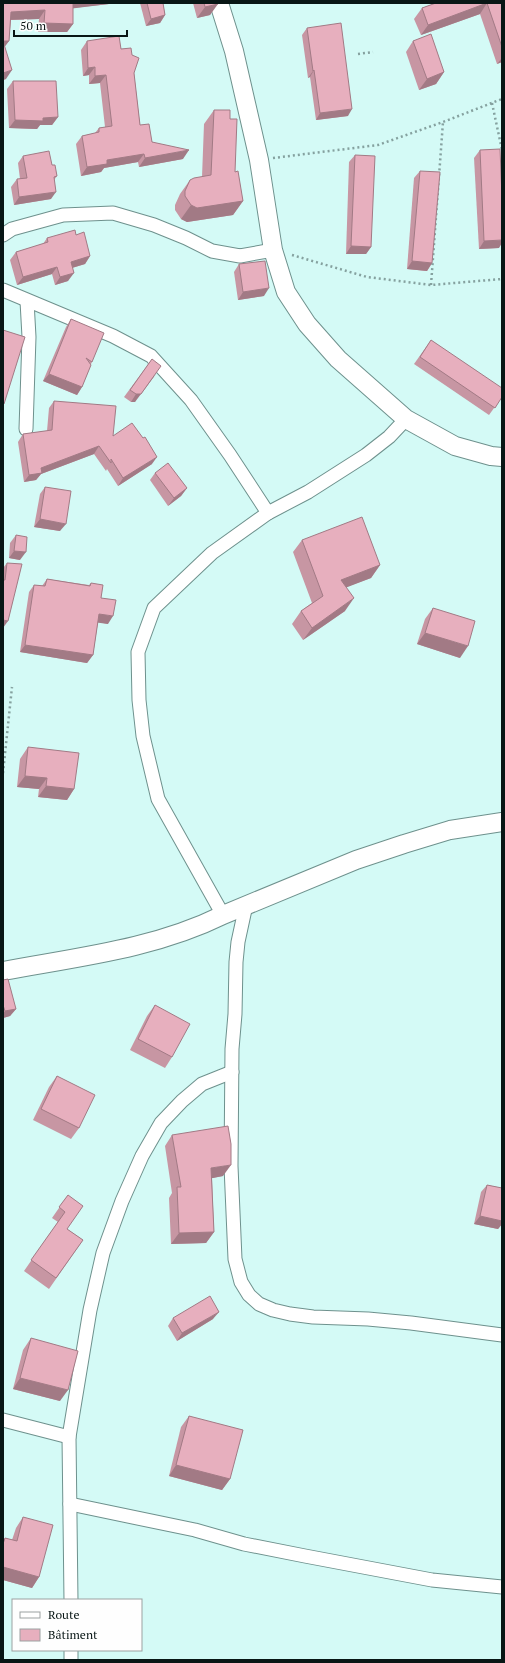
<svg xmlns="http://www.w3.org/2000/svg" width="505" height="1663" viewBox="0 0 505 1663" font-family="'PT Serif',serif">
  <style>
    .lines { fill: none; stroke-linecap: round; stroke-linejoin: round }
    .street-casing { stroke: #6e918d; stroke-width: 15 }
    .secondary-casing { stroke: #6e918d; stroke-width: 20 }
    .path { stroke: #85a19f; stroke-width: 2.5; stroke-dasharray: 2 3; stroke-linecap: butt }
    .street { stroke: #fff; stroke-width: 13 }
    .secondary { stroke: #fff; stroke-width: 18 }
    .wall { fill: #c796a3 }
    .shaded-wall { fill: #a27a85 }
    .building { fill: #e7afbe; stroke: #a27a85 }
  </style>
  <rect width="100%" height="100%" fill="#d4faf6"/>
  <g class="lines">
    <g class="street-casing">
      <g id="street">
        <path d="M3 235 12 229 63 215 113 213 154 225 186 238 212 251 240 256 273 250"/>
        <path d="M3 290 113 336 151 356 191 400 230 455 268 513"/>
        <path d="M26 429 29 337 27 301"/>
        <path d="M246 905 238 942 236 962 235 1014 232 1049 231 1166 235 1259 241 1282 249 1295 259 1304 273 1310 290 1314 313 1317 368 1319 411 1323 502 1335"/>
        <path d="M223 915 158 799 143 736 139 700 138 652 154 608 212 553 268 513 308 492 366 455 389 437 406 419"/>
        <path d="M3 1420 69 1437"/>
        <path d="M70 1504 195 1530 244 1544 305 1556 432 1580 502 1587"/>
        <path d="M71 1600 69 1437 90 1310 103 1253 122 1201 142 1156 161 1123 182 1101 202 1084 232 1072"/>
        <path d="M71 1660V1650"/>
      </g>
    </g>
    <g class="secondary-casing">
      <g id="secondary">
        <path d="M219 3 234 51 259 160 273 250 286 292 307 324 338 359 406 419 455 446 491 456 502 457"/>
        <path d="M3 971C78 957 154 949 223 915L356 860 404 844 450 830 502 822"/>
      </g>
    </g>
    <g class="path">
      <path d="M358 54 373 52"/>
      <path d="M492 103 502 150"/>
      <path d="M273 158 378 145 443 122 502 99"/>
      <path d="M292 255 367 277 431 285 502 279"/>
      <path d="M431 285 443 122"/>
      <path d="M3 773 12 687"/>
    </g>
    <use href="#street" class="street"/>
    <use href="#secondary" class="secondary"/>
  </g>
  <g class="wall">
    <path d="M3 3 109 4 73 8V24L67 32H38L39 19 11 20 9 41 5 46 6 79 3 80Z"/>
    <path d="M140 3H163L165 15 160 23 146 26Z"/>
    <path d="M193 3H217L210 15 197 18Z"/>
    <path d="M436 3H502V62L497 64 480 14 421 35 414 19 422 8Z"/>
    <path d="M307 28 348 116 316 120 310 77 308 78 302 35Z"/>
    <path d="M87 41 121 49 134 73 140 125 152 142 183 159 139 167 138 162 104 168 101 172 81 176 76 144 82 136 95 133 99 128 105 127 100 83 89 84V75L83 76 81 50Z"/>
    <path d="M413 41 444 72 436 84 419 90 406 52Z"/>
    <path d="M13 81 58 117 52 125H40L37 129 9 128 7 89Z"/>
    <path d="M214 110 230 119 235 172 243 201 233 215 187 222 181 219 175 210V205L180 194 190 180 202 177 204 124Z"/>
    <path d="M480 150 499 248 479 249 474 158Z"/>
    <path d="M355 155 371 247 366 254H346L349 162Z"/>
    <path d="M23 156 52 165 57 176 54 180 51 199 14 205 11 187 17 179H20L18 163Z"/>
    <path d="M420 171 432 263 427 271 407 269 414 178Z"/>
    <path d="M76 235 90 256 85 264 72 268 68 281 55 285 52 274 17 285 10 260 16 252 43 244 47 238Z"/>
    <path d="M239 264 264 296 238 300 234 272Z"/>
    <path d="M71 319 92 362 91 364 82 387 77 395 43 381 66 327Z"/>
    <path d="M431 340 502 397 489 415 414 364Z"/>
    <path d="M152 359 135 402H131L124 397Z"/>
    <path d="M54 401 113 436 152 464 118 486 107 469 106 471 94 454 41 474 36 480 24 482 18 442 23 434 47 431 49 408Z"/>
    <path d="M155 473 187 488 181 496 168 506 150 480Z"/>
    <path d="M45 487 60 531 34 527 40 494Z"/>
    <path d="M16 535 20 560 9 558 10 543Z"/>
    <path d="M302 540 380 565 371 578 346 587 345 611 303 640 292 624 301 611 312 603 293 552Z"/>
    <path d="M7 563 3 628V568Z"/>
    <path d="M47 579 89 585 91 583 101 598 108 624 98 622 93 655 87 663 20 652 29 592 34 585 42 586Z"/>
    <path d="M433 608 460 658 417 644 425 619Z"/>
    <path d="M28 747 74 789 67 800 38 797 39 789 17 787 20 759Z"/>
    <path d="M3 980 16 1009 10 1016 3 1018Z"/>
    <path d="M155 1005 172 1057 165 1068 130 1050 147 1016Z"/>
    <path d="M57 1076 79 1128 71 1139 33 1120 49 1087Z"/>
    <path d="M172 1135 223 1176 212 1178 214 1232 206 1243 171 1244 169 1198 172 1193 165 1146Z"/>
    <path d="M487 1185 502 1188V1224L498 1229 474 1224 481 1192Z"/>
    <path d="M68 1195 67 1229 83 1240 49 1289 24 1271 58 1222 52 1218Z"/>
    <path d="M173 1318 213 1319 177 1341 168 1326Z"/>
    <path d="M31 1338 60 1401 13 1389 23 1350Z"/>
    <path d="M189 1416 230 1479 222 1490 169 1476 181 1427Z"/>
    <path d="M23 1517 39 1577 32 1588 3 1580V1540L5 1538 12 1540 16 1528Z"/>
  </g>
  <g class="shaded-wall">
    <path d="M72 3H110L109 4 68 9Z"/>
    <path d="M487 3 480 14 421 35 428 25Z"/>
    <path d="M218 4 210 15 197 18 205 7Z"/>
    <path d="M45 10 39 19 5 20 11 12Z"/>
    <path d="M165 15 160 23 146 26 151 19Z"/>
    <path d="M44 23 73 24 67 32H38Z"/>
    <path d="M3 41H9L3 49Z"/>
    <path d="M502 58V62L497 64Z"/>
    <path d="M95 67 89 75 83 76 88 68Z"/>
    <path d="M12 70 6 79 3 80V73Z"/>
    <path d="M314 70 310 77 308 78 313 71Z"/>
    <path d="M444 72 436 84 419 90 427 79Z"/>
    <path d="M106 75 100 83 89 84 95 76Z"/>
    <path d="M352 109 348 116 316 120 320 113Z"/>
    <path d="M58 117 52 125H40L37 129 9 128 15 120Z"/>
    <path d="M189 150 183 159 139 167 145 158Z"/>
    <path d="M144 154 138 162 104 168 101 172 81 176 87 167 107 160Z"/>
    <path d="M56 192 51 199 14 205 19 197Z"/>
    <path d="M243 201 233 215 187 222 181 219 191 205Z"/>
    <path d="M502 240V243L499 248 479 249 484 241Z"/>
    <path d="M351 246 371 247 366 254H346Z"/>
    <path d="M90 256 85 264 65 270 71 262Z"/>
    <path d="M412 261 432 263 427 271 407 269Z"/>
    <path d="M57 267 52 274 17 285 23 277Z"/>
    <path d="M74 273 68 281 55 285 60 277Z"/>
    <path d="M269 288 264 296 238 300 243 292Z"/>
    <path d="M49 374 82 387 77 395 43 381Z"/>
    <path d="M156 374 135 402H131L136 394Z"/>
    <path d="M99 446 94 454 41 474 36 480 24 482 29 475 41 468Z"/>
    <path d="M157 457 152 464 118 486 123 478Z"/>
    <path d="M187 488 181 496 168 506 174 498Z"/>
    <path d="M40 519 66 524 60 531 34 527Z"/>
    <path d="M14 551 26 552 20 560 9 558Z"/>
    <path d="M380 565 371 578 332 593 341 580Z"/>
    <path d="M354 598 345 611 303 640 312 628Z"/>
    <path d="M99 614 113 616 108 624 93 622Z"/>
    <path d="M3 620 8 621 3 628Z"/>
    <path d="M425 633 468 646 460 658 417 644Z"/>
    <path d="M25 645 93 655 87 663 20 652Z"/>
    <path d="M25 776 47 778 39 789 17 787Z"/>
    <path d="M46 786 74 789 67 800 38 797Z"/>
    <path d="M16 1009 10 1016 3 1018V1014L5 1011Z"/>
    <path d="M231 1165 223 1176 203 1180 211 1168Z"/>
    <path d="M480 1216 502 1221V1224L498 1229 474 1224Z"/>
    <path d="M214 1232 206 1243 171 1244 179 1233Z"/>
    <path d="M219 1312 213 1319 177 1341 182 1333Z"/>
    <path d="M20 1378 68 1390 60 1401 13 1389Z"/>
    <path d="M176 1465 230 1479 222 1490 169 1476Z"/>
    <path d="M3 1567 39 1577 32 1588 3 1580Z"/>
  </g>
  <g class="building">
    <path d="M3 3H73V24L44 23 45 10 11 12 9 41H3L12 70 3 73Z"/>
    <path d="M147 3H163L165 15 151 19Z"/>
    <path d="M204 3H217L218 4 205 7Z"/>
    <path d="M436 3H502V47L487 3 428 25 422 8Z"/>
    <path d="M341 23 352 109 320 113 314 70 313 71 307 28Z"/>
    <path d="M431 34 444 72 427 79 413 41Z"/>
    <path d="M119 36 121 49 131 48 132 55 139 58 134 73 140 125 149 124 152 142 189 150 145 158 144 154 107 160V164L87 167 82 136 99 132V128L112 126 106 75 95 76V67L88 68 87 41Z"/>
    <path d="M13 81H56L58 117 43 118V121L15 120Z"/>
    <path d="M214 110H230V119H237L235 172 238 171 243 201 197 208 191 205 185 196V191L190 180 194 178 211 175Z"/>
    <path d="M500 149 502 197V240L484 241 480 150Z"/>
    <path d="M49 151 52 165H55L57 176 54 177 56 192 19 197 17 179 27 178 23 156Z"/>
    <path d="M355 155 375 156 371 247 351 246Z"/>
    <path d="M420 171 440 172 432 263 412 261Z"/>
    <path d="M75 230 76 235 84 232 90 256 71 262 74 273 60 277 57 267 23 277 16 252 48 242 47 238Z"/>
    <path d="M265 261 269 288 243 292 239 264Z"/>
    <path d="M71 319 104 333 92 362 86 358 91 365 82 387 49 374Z"/>
    <path d="M3 330 25 337 4 404H3Z"/>
    <path d="M431 340 502 388V397L495 408 420 357Z"/>
    <path d="M152 359 161 366 141 394H136L130 390Z"/>
    <path d="M54 401 116 406 113 436 132 423 143 438 145 437 157 457 123 478 111 459V463L99 446 41 468 42 473 29 475 23 434 52 430Z"/>
    <path d="M168 463 187 488 174 498 155 473Z"/>
    <path d="M45 487 71 491 66 524 40 519Z"/>
    <path d="M362 517 380 565 341 580 354 598 312 628 301 611 323 596 302 540Z"/>
    <path d="M16 535 27 537 26 552 14 551Z"/>
    <path d="M7 563 22 564 8 621 3 620V580H5Z"/>
    <path d="M47 579 90 586 91 583 103 585 101 598 116 600 113 616 99 614 93 655 25 645 34 585 45 586Z"/>
    <path d="M433 608 475 621 468 646 425 633Z"/>
    <path d="M28 747 79 753 74 789 46 786 47 778 25 776Z"/>
    <path d="M8 979 16 1009 5 1011 3 1005V980Z"/>
    <path d="M155 1005 190 1024 172 1057 138 1039Z"/>
    <path d="M57 1076 95 1095 79 1128 41 1109Z"/>
    <path d="M228 1126 231 1144V1165L211 1168 214 1232 179 1233 177 1187H181L172 1135Z"/>
    <path d="M487 1185 502 1188V1221L480 1216Z"/>
    <path d="M68 1195 83 1206 67 1229 83 1240 56 1278 31 1260 65 1212 59 1207Z"/>
    <path d="M210 1296 219 1312 182 1333 173 1318Z"/>
    <path d="M31 1338 78 1351 68 1390 20 1378Z"/>
    <path d="M189 1416 243 1430 230 1479 176 1465Z"/>
    <path d="M23 1517 53 1525 39 1577 3 1567V1544L5 1538 17 1541Z"/>
  </g>
  <rect width="505" height="1663" fill="none" stroke="#081615" stroke-width="8"/>
  <rect x="12" y="1599" width="130" height="52" fill="#fefefe" stroke="#9ca1a1"/>
  <rect x="20" y="1612" width="20" height="6" fill="#ffffff" stroke="#9ca1a1"/>
  <text x="48" y="1619" font-size="12" fill="#081615">Route</text>
  <rect x="20" y="1629" width="20" height="12" fill="#e7afbe" stroke="#9ca1a1"/>
  <text x="48" y="1639" font-size="12" fill="#081615">Bâtiment</text>
  <path d="M14 30v6h113v-6" fill="none" stroke="#081615" stroke-width="2"/>
  <text x="20" y="30" font-size="12" fill="#081615" stroke="#fefefe" stroke-width="3" paint-order="stroke">50 m</text>
</svg>
